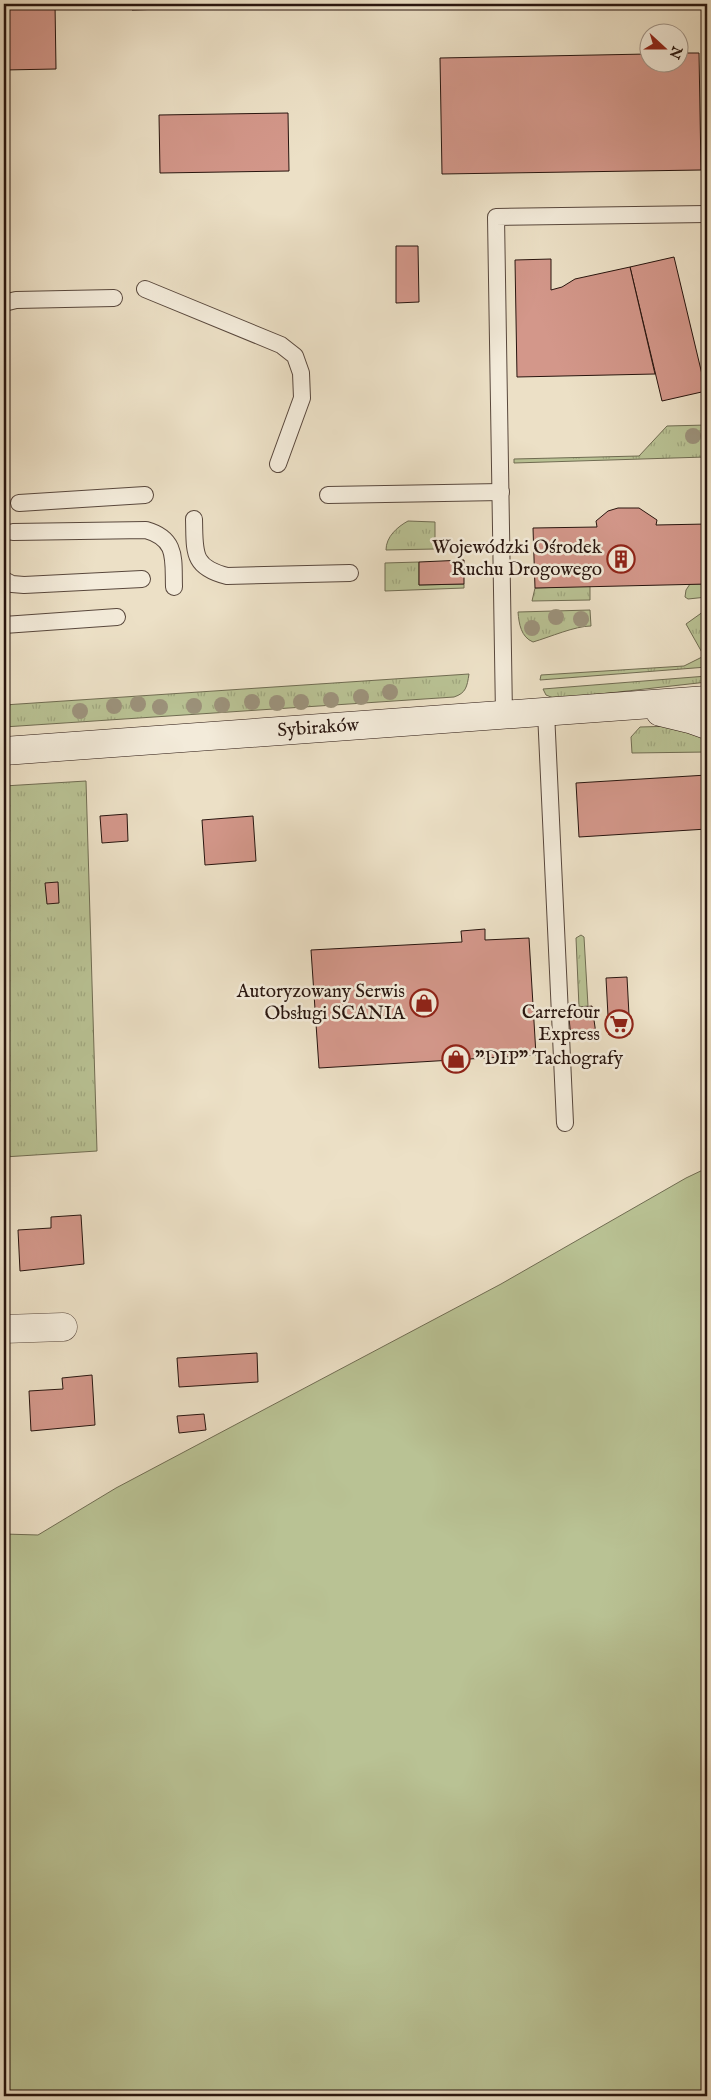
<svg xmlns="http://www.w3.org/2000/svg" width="711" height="2100" viewBox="0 0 711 2100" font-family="'IM FELL English',serif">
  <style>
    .grass { fill: url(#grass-tufts); stroke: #706c52 }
    .garden { fill: #b9c294; stroke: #706c52 }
    .building { fill: #d3978a; stroke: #28150f }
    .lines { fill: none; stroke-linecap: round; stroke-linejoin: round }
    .lane-casing { stroke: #59483d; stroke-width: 18 }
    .street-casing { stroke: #59483d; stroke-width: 29 }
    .secondary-casing { stroke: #28150f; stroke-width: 29 }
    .lane { stroke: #f3ebda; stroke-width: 16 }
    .street { stroke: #f3ebda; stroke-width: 28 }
    .secondary { stroke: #f3ebda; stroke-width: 28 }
    .tree { fill: #9c927b }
    .labels { text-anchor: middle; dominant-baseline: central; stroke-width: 5; stroke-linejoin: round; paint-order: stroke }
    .poi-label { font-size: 19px; fill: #28150f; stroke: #f3ebda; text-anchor: end }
    .street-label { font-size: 19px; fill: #28150f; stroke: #f3ebda }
  </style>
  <defs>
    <pattern id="grass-tufts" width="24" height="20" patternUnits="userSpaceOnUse" patternTransform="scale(1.25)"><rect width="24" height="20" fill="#b9c294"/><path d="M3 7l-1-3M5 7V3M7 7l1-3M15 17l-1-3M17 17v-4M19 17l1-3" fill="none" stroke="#9fa67e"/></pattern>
  </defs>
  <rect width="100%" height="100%" fill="#ece0c6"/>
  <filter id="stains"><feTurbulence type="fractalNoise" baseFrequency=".004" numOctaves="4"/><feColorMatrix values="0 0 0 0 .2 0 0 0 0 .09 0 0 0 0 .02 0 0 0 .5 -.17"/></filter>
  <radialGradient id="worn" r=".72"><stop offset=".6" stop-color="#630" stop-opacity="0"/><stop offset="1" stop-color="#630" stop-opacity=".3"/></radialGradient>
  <g class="grass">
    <path d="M707 425V534L705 457 514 463V459L639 456 667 426Z"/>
    <path d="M408 521 435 522V549L386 550C386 537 397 527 408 521Z"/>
    <path d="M419 562V585L464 584V588L385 591V563Z"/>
    <path d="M690 584H707V597L688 599 685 597 686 590Z"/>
    <path d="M590 586V600L532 601 535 588Z"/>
    <path d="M707 609V667L540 680 541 675 684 666 704 656 686 624Z"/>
    <path d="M590 610 591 626C575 626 550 637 533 642 521 637 519 624 518 612Z"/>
    <path d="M469 674C467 687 466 693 454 697L4 727V705Z"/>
    <path d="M707 676V682L556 699 546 695 543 689Z"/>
    <path d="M675 726 707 734V752L632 753 631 737 640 727Z"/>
    <path d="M86 781 97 1151 4 1157V786Z"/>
    <path d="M581 935 584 937 588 1006 579 1007 576 938Z"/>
  </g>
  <path class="garden" d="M707 1168V2096H4V1534L38 1535 116 1488 501 1284 686 1178Z"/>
  <g class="building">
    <path d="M4 4H55L56 69 4 70Z"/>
    <path d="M131 4H195V8L132 10Z"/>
    <path d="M195 4H242V7L195 8Z"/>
    <path d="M242 4H286V6L242 7Z"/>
    <path d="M286 4H346V5L286 6Z"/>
    <path d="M678 53H699L701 170 442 174 440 58 648 54V62H678Z"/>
    <path d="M288 113 289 171 160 173 159 115Z"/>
    <path d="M396 246H418L419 302 396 303Z"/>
    <path d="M674 257 706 391 662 401 630 267Z"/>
    <path d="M551 259V290L562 287 575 279 630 267 655 374 517 377 515 260Z"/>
    <path d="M618 508H639L657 520 656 525 707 524V584L535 588 533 528 597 527 596 521 608 511Z"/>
    <path d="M464 560V584L419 585V562Z"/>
    <path d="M707 775V829L579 837 576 783Z"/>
    <path d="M127 814 128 841 102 843 100 816Z"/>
    <path d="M253 816 256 861 205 865 202 820Z"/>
    <path d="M58 882 59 903 47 904 45 883Z"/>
    <path d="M485 929V940L529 938 536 1055 319 1068 311 950 462 942 461 931Z"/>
    <path d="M627 977 630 1034 609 1035 606 978Z"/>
    <path d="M592 1006 596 1034 571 1037 568 1009Z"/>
    <path d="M81 1215 84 1264 20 1271 18 1230 51 1228V1217Z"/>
    <path d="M257 1353 258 1382 179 1387 177 1358Z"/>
    <path d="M92 1375 95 1425 31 1431 29 1391 63 1389 62 1378Z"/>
    <path d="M204 1414 206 1430 179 1433 177 1416Z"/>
  </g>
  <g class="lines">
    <g class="lane-casing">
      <g id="lane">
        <path d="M145 289 281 345 295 356 301 373 302 398 278 464"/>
        <path d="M4 303 16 300 114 298"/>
        <path d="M328 495 501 492"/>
        <path d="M19 503 145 495"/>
        <path d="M194 519C195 551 191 567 227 576L350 573"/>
        <path d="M13 532 146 530C178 539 173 560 174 587"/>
        <path d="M4 580 12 584 24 585 142 579"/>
        <path d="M4 625 117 617"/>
        <path d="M546 712 565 1123"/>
        <path d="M504 715 496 217 707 214"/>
      </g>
    </g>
    <g class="street-casing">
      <path id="street" d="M4 1329 63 1327"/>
    </g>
    <g class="secondary-casing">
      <g id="secondary">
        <path d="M660 712 693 720 707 725"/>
        <path id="s1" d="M4 751 707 700"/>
      </g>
    </g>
    <use href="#lane" class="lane"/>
    <use href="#street" class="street"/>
    <use href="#secondary" class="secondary"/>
  </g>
  <g class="tree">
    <circle cx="693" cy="436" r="8"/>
    <circle cx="556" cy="617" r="8"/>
    <circle cx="581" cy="619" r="8"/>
    <circle cx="532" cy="628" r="8"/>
    <circle cx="390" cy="692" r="8"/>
    <circle cx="361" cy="697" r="8"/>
    <circle cx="331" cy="700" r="8"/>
    <circle cx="252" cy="702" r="8"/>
    <circle cx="301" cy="702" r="8"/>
    <circle cx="277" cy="703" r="8"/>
    <circle cx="138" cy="704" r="8"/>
    <circle cx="222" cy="705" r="8"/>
    <circle cx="114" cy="706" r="8"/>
    <circle cx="194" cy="706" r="8"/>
    <circle cx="160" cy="707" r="8"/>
    <circle cx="80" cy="711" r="8"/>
  </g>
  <defs>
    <g id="building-ring" transform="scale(1.4375)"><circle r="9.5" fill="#f3ebda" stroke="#8f2418" stroke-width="1.5"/><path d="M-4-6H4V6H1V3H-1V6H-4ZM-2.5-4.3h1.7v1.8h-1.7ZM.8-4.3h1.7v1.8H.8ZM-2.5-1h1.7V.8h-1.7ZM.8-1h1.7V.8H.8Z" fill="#8f2418"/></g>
    <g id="shop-ring" transform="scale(1.4375)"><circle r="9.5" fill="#f3ebda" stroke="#8f2418" stroke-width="1.5"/><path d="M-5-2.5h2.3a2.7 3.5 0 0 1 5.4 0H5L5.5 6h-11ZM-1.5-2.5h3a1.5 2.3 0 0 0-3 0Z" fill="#8f2418"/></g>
    <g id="supermarket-ring" transform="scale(1.4375)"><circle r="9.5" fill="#f3ebda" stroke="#8f2418" stroke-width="1.5"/><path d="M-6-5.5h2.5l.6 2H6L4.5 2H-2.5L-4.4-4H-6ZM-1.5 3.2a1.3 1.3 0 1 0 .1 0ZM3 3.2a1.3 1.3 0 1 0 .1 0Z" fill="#8f2418"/></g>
  </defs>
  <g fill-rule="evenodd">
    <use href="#building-ring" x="621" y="559"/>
    <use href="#shop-ring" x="424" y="1003"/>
    <use href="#supermarket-ring" x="619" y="1024"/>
    <use href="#shop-ring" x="456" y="1059"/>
  </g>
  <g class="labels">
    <g class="poi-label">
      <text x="602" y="548">Wojewódzki Ośrodek<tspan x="602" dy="22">Ruchu Drogowego</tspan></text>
      <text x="405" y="992">Autoryzowany Serwis<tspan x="405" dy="22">Obsługi SCANIA</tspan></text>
      <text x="600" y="1013">Carrefour<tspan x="600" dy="22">Express</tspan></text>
      <text x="475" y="1059" text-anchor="start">"DIP" Tachografy</text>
    </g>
    <g class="street-label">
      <text stroke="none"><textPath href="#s1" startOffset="315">Sybiraków</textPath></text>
    </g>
  </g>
  <rect width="711" height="2100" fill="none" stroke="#ece0c6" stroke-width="20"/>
  <rect x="5" y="5" width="701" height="2090" fill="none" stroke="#28150f" stroke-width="2.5"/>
  <rect x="10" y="10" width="691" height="2080" fill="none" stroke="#28150f"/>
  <g transform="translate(664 48) rotate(111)"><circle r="24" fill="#f3ebda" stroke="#a29589"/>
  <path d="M0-4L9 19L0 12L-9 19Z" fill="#8f2418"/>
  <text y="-8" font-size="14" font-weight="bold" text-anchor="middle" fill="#28150f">N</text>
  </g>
  <rect width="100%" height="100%" filter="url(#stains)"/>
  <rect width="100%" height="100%" fill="url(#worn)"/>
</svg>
